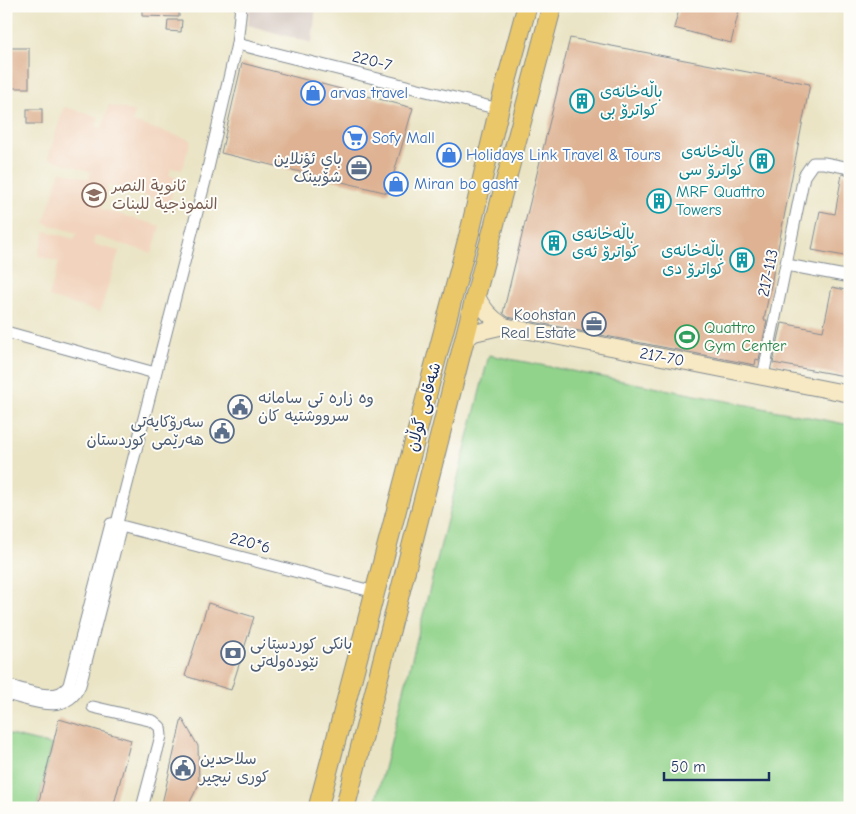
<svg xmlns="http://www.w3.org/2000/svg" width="856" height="814" viewBox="0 0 856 814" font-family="'Comic Neue','Playpen Sans Arabic',sans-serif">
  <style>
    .built { fill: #f2d4be }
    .industrial { fill: #cfc0ba }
    .green { fill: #92d38b; stroke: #568174 }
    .building { fill: #deb293 }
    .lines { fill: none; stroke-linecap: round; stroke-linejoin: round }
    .street-casing { stroke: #828a92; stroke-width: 13 }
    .secondary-casing { stroke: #828a92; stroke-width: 18 }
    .primary-casing { stroke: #828a92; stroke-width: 21 }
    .street { stroke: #fff; stroke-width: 11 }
    .secondary { stroke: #f7e9c3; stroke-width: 16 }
    .primary { stroke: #eac769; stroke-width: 19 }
    .labels { text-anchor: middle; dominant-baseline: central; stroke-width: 4; stroke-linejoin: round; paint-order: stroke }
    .street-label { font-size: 16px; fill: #1b2f5e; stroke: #fdfcf7 }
    .culture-label { font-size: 16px; fill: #0d838f; stroke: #fdfcf7; text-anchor: start }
    .shop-label { font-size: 16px; fill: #366cbe; stroke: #fdfcf7; text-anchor: start }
    .service-label { font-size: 16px; fill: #4e5e75; stroke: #fdfcf7; text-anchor: end }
    .education-label { font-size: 16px; fill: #785e54; stroke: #fdfcf7; text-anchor: start }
    .leisure-label { font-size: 16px; fill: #27864d; stroke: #fdfcf7; text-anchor: start }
  </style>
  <rect width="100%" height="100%" fill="#fdfcf7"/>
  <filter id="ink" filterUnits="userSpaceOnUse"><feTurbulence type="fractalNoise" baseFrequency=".02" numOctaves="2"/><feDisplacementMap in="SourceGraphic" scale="10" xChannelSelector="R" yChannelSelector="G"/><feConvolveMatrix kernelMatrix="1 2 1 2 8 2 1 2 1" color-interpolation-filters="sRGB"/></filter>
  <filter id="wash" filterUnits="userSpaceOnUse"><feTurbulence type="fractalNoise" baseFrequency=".0096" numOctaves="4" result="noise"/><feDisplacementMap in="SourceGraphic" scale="20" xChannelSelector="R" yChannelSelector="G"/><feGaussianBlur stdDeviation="1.12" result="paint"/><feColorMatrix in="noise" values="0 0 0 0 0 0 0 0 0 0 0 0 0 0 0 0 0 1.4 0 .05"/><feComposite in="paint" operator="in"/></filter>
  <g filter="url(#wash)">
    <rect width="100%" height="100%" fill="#eae4c5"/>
    <path class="built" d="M109 105 135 112 132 122 191 140 182 170 171 168 169 175 177 178 169 203 108 185 101 209 160 226 152 253 95 236 93 244 119 251 100 312 49 297 59 262 38 256 45 231 74 239 77 233 44 223 60 171 89 179 91 172 48 158 64 107 99 117 96 127 102 129Z"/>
    <path class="industrial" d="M250 6H316L312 43 248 25Z"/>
    <g class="green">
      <path d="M489 355 850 425V808H374Z"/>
      <path d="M6 734 52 745 37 808H6Z"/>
    </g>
    <g id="blocks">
      <g class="building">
        <path d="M142 6H179V17L142 16Z"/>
        <path d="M680 6H740L731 43 674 28Z"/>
        <path d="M168 20H182L181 32 167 31Z"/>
        <path d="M570 38 810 84 764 320H767L759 360 756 359 755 365 508 317 503 313Z"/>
        <rect x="6" y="48" width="23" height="40"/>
        <path d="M242 63 413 108 388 193 221 153Z"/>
        <rect x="27" y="109" width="15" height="15"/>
        <path d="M842 174 850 175V257L812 250 820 211 835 214Z"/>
        <path d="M832 287 850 291V377L773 363 782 323 823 331Z"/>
        <path d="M208 603 254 617 231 690 185 676Z"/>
        <path d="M182 718 198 746 199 784 187 808H161Z"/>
        <path d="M59 719 131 740 113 808H47L38 805Z"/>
      </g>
    </g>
  </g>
  <g filter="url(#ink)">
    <use href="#blocks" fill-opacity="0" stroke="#828a92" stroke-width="1"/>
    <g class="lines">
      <g class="street-casing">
        <g id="street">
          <path d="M237 44 499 109"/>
          <path d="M787 265 850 277"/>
          <path d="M6 332 155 373"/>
          <path d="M763 376 804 176 813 163H824L850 168"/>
          <path d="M117 523 121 526 375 592"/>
          <path d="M6 685C24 689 57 705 69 685L111 524 117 523 205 181 237 44 241 6"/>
          <path d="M6 694C32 700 66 717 80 685L121 526"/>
          <path d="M93 707 153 721 160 727 161 736 142 808"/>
        </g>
      </g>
      <g class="secondary-casing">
        <g id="secondary">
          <path d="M476 294C482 309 491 318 504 326"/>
          <path d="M465 340 474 333 504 326 850 394"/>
        </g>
      </g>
      <g class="primary-casing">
        <g id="primary">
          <path d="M318 808 471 227 499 109 527 6"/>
          <path d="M345 808 476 294 552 6"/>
        </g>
      </g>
      <use href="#street" class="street"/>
      <use href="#secondary" class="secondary"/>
      <use href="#primary" class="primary"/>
    </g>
  </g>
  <defs>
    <g id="shop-ring" transform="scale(1.25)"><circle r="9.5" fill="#fdfcf7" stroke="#3f7fe0" stroke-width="1.5"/><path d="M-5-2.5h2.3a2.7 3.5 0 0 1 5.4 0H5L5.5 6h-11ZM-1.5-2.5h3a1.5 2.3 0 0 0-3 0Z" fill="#3f7fe0"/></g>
    <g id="building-ring" transform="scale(1.25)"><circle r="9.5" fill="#fdfcf7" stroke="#0f9aa8" stroke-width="1.5"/><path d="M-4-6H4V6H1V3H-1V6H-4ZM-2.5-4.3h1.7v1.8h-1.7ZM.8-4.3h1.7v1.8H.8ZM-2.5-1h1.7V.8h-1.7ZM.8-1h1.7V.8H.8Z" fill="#0f9aa8"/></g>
    <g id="supermarket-ring" transform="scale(1.25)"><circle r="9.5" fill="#fdfcf7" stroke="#3f7fe0" stroke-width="1.5"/><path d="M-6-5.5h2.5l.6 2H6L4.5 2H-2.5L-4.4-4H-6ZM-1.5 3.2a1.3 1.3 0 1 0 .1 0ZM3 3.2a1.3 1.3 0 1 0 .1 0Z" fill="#3f7fe0"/></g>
    <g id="office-ring" transform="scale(1.25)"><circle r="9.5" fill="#fdfcf7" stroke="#5c6f8a" stroke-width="1.5"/><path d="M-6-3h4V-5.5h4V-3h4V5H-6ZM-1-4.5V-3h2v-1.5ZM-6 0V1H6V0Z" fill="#5c6f8a"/></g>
    <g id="school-ring" transform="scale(1.25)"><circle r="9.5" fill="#fdfcf7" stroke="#8d6e63" stroke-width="1.5"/><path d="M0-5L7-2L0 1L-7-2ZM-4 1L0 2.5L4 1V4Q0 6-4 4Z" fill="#8d6e63"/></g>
    <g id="stadium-ring" transform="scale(1.25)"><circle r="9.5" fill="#fdfcf7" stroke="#2e9e5b" stroke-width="1.5"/><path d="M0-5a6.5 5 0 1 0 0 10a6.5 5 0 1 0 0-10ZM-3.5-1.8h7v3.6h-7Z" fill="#2e9e5b"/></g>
    <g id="civic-ring" transform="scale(1.25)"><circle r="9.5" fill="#fdfcf7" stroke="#5c6f8a" stroke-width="1.5"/><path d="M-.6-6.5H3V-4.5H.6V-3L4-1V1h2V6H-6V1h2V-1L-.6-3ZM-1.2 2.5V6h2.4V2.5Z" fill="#5c6f8a"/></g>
    <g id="bank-ring" transform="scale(1.25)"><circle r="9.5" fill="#fdfcf7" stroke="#5c6f8a" stroke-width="1.5"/><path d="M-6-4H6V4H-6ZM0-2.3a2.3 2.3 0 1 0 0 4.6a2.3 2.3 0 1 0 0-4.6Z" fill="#5c6f8a"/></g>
  </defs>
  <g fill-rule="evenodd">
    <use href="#shop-ring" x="313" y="93"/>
    <use href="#building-ring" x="582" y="101"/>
    <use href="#supermarket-ring" x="355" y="138"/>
    <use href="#shop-ring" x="449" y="155"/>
    <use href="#building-ring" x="762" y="161"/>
    <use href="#office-ring" x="359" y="168"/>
    <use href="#shop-ring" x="396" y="184"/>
    <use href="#school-ring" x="94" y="195"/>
    <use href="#building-ring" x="659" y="201"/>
    <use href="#building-ring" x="554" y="243"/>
    <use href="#building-ring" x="742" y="260"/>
    <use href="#office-ring" x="594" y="324"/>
    <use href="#stadium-ring" x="687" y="337"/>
    <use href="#civic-ring" x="240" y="407"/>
    <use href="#civic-ring" x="222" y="431"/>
    <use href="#bank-ring" x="233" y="653"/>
    <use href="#civic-ring" x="183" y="768"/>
  </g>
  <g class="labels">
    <g class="street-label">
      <text transform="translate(372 61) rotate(14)">220-7</text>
      <text transform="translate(768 273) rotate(-78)">217-113</text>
      <text transform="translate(662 357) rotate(11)">217-70</text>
      <text transform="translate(424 407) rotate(-75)">شەقامی گوڵان</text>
      <text transform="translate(250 543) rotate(15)">220*6</text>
    </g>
    <g class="culture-label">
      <text x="600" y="92">باڵەخانەی<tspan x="600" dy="18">کواترۆ بی</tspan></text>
      <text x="744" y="152" text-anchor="end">باڵەخانەی<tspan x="744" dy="18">کواترۆ سی</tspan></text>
      <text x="676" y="192">MRF Quattro<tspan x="676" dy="18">Towers</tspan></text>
      <text x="572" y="234">باڵەخانەی<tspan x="572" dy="18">کواترۆ ئەی</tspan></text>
      <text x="724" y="251" text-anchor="end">باڵەخانەی<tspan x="724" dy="18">کواترۆ دی</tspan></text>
    </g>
    <g class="shop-label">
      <text x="330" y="93">arvas travel</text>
      <text x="372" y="138">Sofy Mall</text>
      <text x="466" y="155">Holidays Link Travel &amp; Tours</text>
      <text x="414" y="184">Miran bo gasht</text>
    </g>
    <g class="service-label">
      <text x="342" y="159">باي ئؤنلاین<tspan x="342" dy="18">شۆبینک</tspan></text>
      <text x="576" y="315">Koohstan<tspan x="576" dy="18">Real Estate</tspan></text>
      <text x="258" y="398" text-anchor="start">وه زاره تى سامانه<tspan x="258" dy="18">سرووشتيه كان</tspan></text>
      <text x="204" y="422">سەرۆكایەتی<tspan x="204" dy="18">هەرێمی كوردستان</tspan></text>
      <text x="250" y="644" text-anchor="start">بانکی کوردستانی<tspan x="250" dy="18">نێودەوڵەتی</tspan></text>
      <text x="200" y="759" text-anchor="start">سلاحدین<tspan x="200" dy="18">كوری نیچیر</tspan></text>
    </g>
    <g class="education-label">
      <text x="112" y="186">ثانوية النصر<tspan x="112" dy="18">النموذجية للبنات</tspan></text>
    </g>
    <g class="leisure-label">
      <text x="704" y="328">Quattro<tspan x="704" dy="18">Gym Center</tspan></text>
    </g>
  </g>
  <rect width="856" height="814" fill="none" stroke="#fdfcf7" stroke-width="25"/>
  <path d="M664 772v8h105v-8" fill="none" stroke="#1b2f5e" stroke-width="2.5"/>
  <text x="671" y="772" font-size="15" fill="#1b2f5e" stroke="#fdfcf7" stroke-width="4" paint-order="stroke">50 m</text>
</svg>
